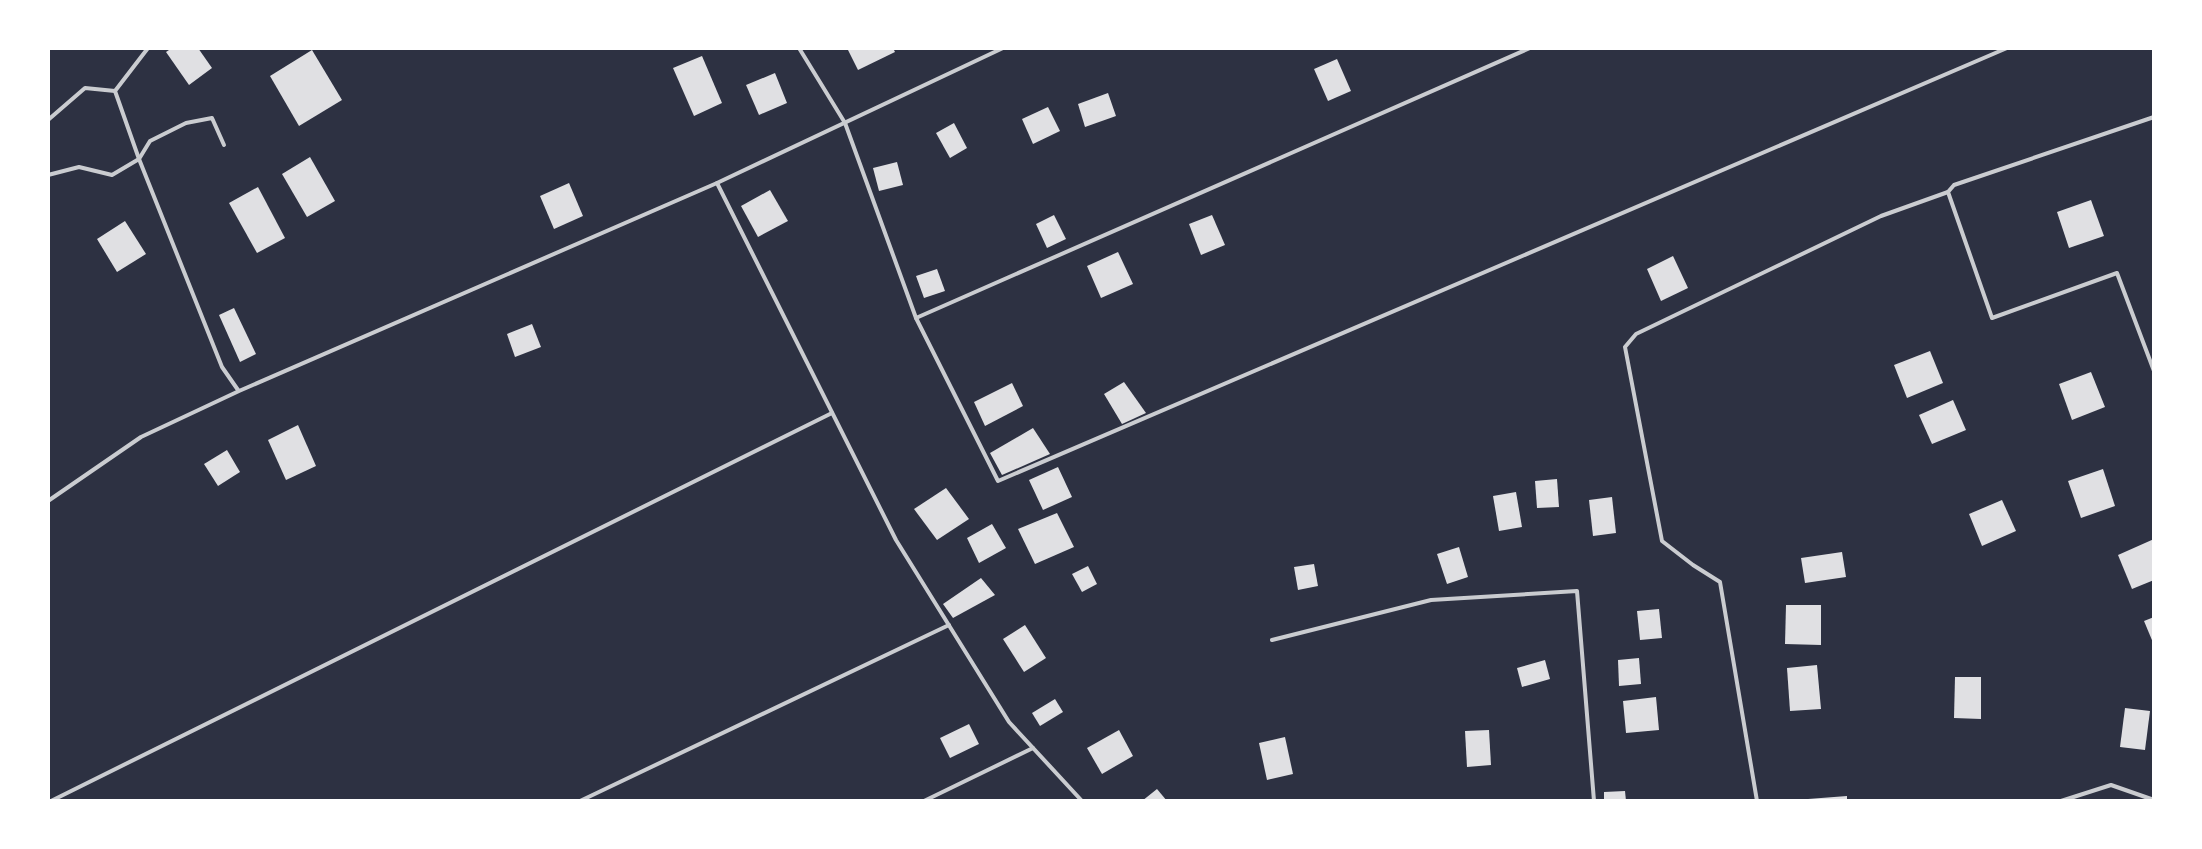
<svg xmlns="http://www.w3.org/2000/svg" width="2202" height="849" viewBox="0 0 2202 849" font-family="Montserrat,sans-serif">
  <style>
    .building { fill: #e0e0e3 }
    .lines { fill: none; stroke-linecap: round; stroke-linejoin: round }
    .service { stroke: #caccd0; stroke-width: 4 }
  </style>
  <rect width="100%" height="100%" fill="#2d3142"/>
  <g class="building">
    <path d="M172 48H198L212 68 189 85 166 52Z"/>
    <path d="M847 48H893L895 52 858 70Z"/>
    <path d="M312 50 342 100 299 126 270 76Z"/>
    <path d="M702 56 722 103 694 116 673 68Z"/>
    <path d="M1337 59 1351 91 1328 101 1314 69Z"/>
    <path d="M775 73 787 103 759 115 746 85Z"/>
    <path d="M1108 93 1116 116 1085 127 1078 104Z"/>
    <path d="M1048 107 1060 131 1033 144 1022 119Z"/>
    <path d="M954 123 967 148 950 158 936 133Z"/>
    <path d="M310 157 335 201 307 217 282 174Z"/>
    <path d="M897 162 903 185 879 191 873 168Z"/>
    <path d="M569 183 583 216 554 229 540 196Z"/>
    <path d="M258 187 285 238 257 253 229 203Z"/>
    <path d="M770 190 788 221 758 237 741 206Z"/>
    <path d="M2091 200 2104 236 2069 248 2057 212Z"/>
    <path d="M1054 215 1066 239 1047 248 1036 224Z"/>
    <path d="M1212 215 1225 245 1201 255 1189 224Z"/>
    <path d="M125 221 146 254 117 272 97 239Z"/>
    <path d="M1118 252 1133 284 1101 298 1087 266Z"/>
    <path d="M1673 256 1688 288 1661 301 1647 269Z"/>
    <path d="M937 269 945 291 924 298 916 276Z"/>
    <path d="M234 308 256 354 240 362 219 315Z"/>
    <path d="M532 324 541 347 515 357 507 334Z"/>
    <path d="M1930 351 1943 383 1907 398 1894 365Z"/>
    <path d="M2091 372 2105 407 2072 420 2059 384Z"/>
    <path d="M1124 382 1146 413 1122 424 1104 394Z"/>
    <path d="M1012 383 1023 406 985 426 974 402Z"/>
    <path d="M1953 400 1966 430 1932 444 1919 415Z"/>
    <path d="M298 425 316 466 286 480 268 440Z"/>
    <path d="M1033 428 1050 454 1002 475 990 453Z"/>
    <path d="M227 450 240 472 218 486 204 464Z"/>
    <path d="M1058 467 1072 497 1043 510 1029 480Z"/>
    <path d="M2103 469 2115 506 2081 518 2068 481Z"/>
    <path d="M1557 479 1559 507 1537 508 1535 481Z"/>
    <path d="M946 488 969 519 937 540 914 509Z"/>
    <path d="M1516 492 1522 527 1499 531 1493 496Z"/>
    <path d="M1612 497 1616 533 1593 536 1589 500Z"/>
    <path d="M2002 500 2016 531 1982 546 1969 514Z"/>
    <path d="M1057 513 1074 547 1035 564 1018 529Z"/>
    <path d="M992 524 1006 548 979 563 967 538Z"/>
    <path d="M2154 539V580L2132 589 2118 555Z"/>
    <path d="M1459 547 1468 577 1447 584 1437 554Z"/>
    <path d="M1842 552 1846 577 1805 583 1801 558Z"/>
    <path d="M1314 564 1318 586 1298 590 1294 567Z"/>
    <path d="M1088 566 1097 584 1082 592 1072 574Z"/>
    <path d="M981 578 995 595 953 618 943 604Z"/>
    <path d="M1786 605H1821V645L1785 644Z"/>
    <path d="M1659 609 1662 638 1640 640 1637 611Z"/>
    <path d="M2154 617V645L2144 621Z"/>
    <path d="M1025 625 1046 658 1024 672 1003 639Z"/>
    <path d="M1639 658 1641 684 1619 686 1618 660Z"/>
    <path d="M1545 660 1550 679 1522 687 1517 668Z"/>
    <path d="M1817 665 1821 709 1790 711 1787 668Z"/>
    <path d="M1955 677H1981V719L1954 718Z"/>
    <path d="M1656 697 1659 730 1626 733 1623 701Z"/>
    <path d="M1055 699 1063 712 1040 726 1032 713Z"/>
    <path d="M2125 708 2150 711 2145 750 2120 747Z"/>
    <path d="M969 724 979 744 950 758 940 738Z"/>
    <path d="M1119 730 1133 756 1102 774 1087 748Z"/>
    <path d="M1489 730 1491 765 1467 767 1465 731Z"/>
    <path d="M1285 737 1293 774 1267 780 1259 743Z"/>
    <path d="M1157 789 1167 801H1142Z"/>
    <path d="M1625 791 1626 801H1604V792Z"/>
    <path d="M1847 796V801H1808V799Z"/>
  </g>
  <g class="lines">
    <g class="service">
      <path d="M148 48 115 91 139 159 222 367 238 390"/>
      <path d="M799 48 845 123 916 318 1530 48"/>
      <path d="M2154 117 1954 185 1948 192 1992 318 2117 273 2154 371"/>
      <path d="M48 120 85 88 115 91"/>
      <path d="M48 175 79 167 112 175 139 159 150 141 186 123 212 118 224 145"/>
      <path d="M717 183 896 540 1009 722 1082 801"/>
      <path d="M916 318 998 481 2007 48"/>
      <path d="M48 501 141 437 239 391 717 183 1003 48"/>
      <path d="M1272 640 1431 600 1577 591 1594 801"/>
      <path d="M51 801 832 413"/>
      <path d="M580 801 949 625"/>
      <path d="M924 801 1033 748"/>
      <path d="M1757 801 1720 582 1693 565 1662 541 1625 347 1636 334 1881 216 1948 192"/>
      <path d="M2061 801 2111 785 2154 800"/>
    </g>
  </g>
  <rect width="2202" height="849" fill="none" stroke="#ffffff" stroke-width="100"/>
</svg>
